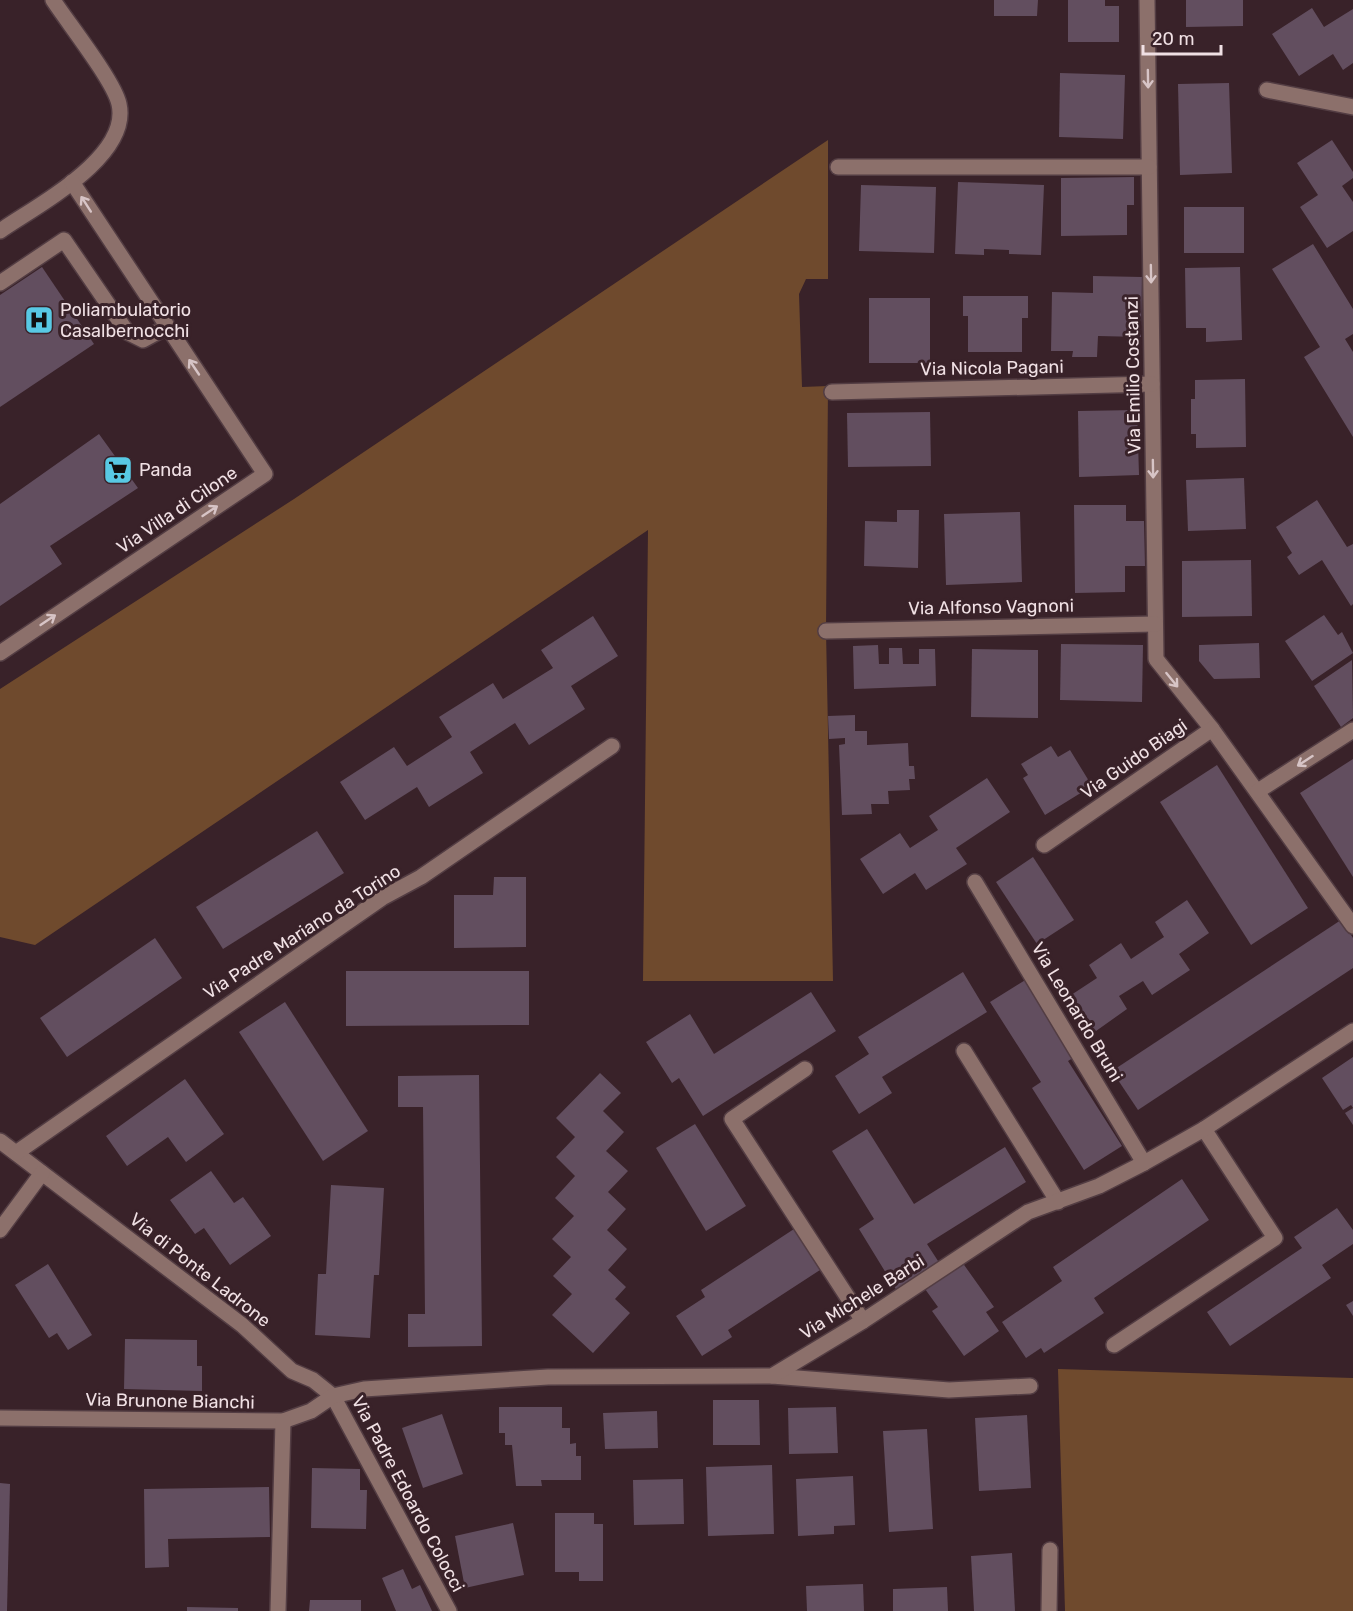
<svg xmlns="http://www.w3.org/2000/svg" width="1353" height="1611" viewBox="0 0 1353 1611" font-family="Rubik,sans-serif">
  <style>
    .green { fill: #6f4a2d }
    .building { fill: #624e5f }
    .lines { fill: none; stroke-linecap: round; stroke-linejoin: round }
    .minor-casing { stroke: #533d43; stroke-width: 18 }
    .minor { stroke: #8c706b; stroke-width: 15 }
    .oneway { stroke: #d7c4c6 }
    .labels { text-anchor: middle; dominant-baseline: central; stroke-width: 6; stroke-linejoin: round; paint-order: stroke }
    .poi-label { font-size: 18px; fill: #f0e0e4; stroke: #392229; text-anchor: start }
    .street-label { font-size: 18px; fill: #f0e0e4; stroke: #392229 }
  </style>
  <rect width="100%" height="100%" fill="#392229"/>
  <g class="green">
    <path d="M828 140V279H806L799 294 802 387 828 386 826 631 833 981H643L648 530 35 945 0 937V689L294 499Z"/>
    <path d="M1058 1369 1353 1378V1611H1065Z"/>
  </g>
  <g class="building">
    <path d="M994 0H1038L1037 16H994Z"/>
    <path d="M1068 0H1105V6H1119V42H1068Z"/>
    <path d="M1186 0H1243V26L1186 27Z"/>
    <path d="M1312 8 1324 27 1353 9V63L1343 70 1333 54 1299 76 1272 34Z"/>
    <path d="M1060 73 1125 75 1123 139 1059 137Z"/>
    <path d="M1229 83 1232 173 1180 175 1178 84Z"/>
    <path d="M1332 140 1353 172V178L1342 186 1353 202V231L1327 248 1300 207 1318 195 1297 163Z"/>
    <path d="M1134 177V205H1127V235L1061 236V178Z"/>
    <path d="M958 182 1044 185 1041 255 1009 254V250L984 249V255L955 254Z"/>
    <path d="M861 185 936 187 934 253 859 251Z"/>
    <rect x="1184" y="207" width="60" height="46"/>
    <path d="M1313 244 1353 309V334L1345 339 1353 352V437L1304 357 1320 347 1272 269Z"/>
    <path d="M42 267 94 344 0 407V295Z"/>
    <path d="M1240 267 1242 340 1206 342V328H1186L1185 268Z"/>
    <path d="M1093 276 1142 277 1141 337 1098 336 1097 357H1072L1073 351H1051L1052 292 1093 293Z"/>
    <path d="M963 296H1028V318H1022V352H968V316H963Z"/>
    <rect x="869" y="298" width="61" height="65"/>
    <path d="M1245 379 1246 447 1196 448V434H1191V399H1195V380Z"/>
    <path d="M1137 410 1139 475 1079 477 1078 411Z"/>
    <path d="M930 412 931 466 848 467 847 413Z"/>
    <path d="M99 434 138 488 50 546 62 564 0 606V504Z"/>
    <path d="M1244 478 1246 529 1188 531 1186 480Z"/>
    <path d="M1317 500 1347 547 1353 544V604L1351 606 1322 560 1299 575 1287 557 1292 553 1276 527Z"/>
    <path d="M1074 505H1126V521H1144L1145 566H1125V592L1075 593Z"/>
    <path d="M897 510H919L918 568 864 566 865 521 897 522Z"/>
    <path d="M1020 512 1022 582 946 585 944 514Z"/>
    <path d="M1251 560 1252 616 1182 617V561Z"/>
    <path d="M1324 615 1338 635 1342 632 1353 653 1312 681 1285 641Z"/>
    <path d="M593 616 618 656 571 686 585 709 529 745 515 723 470 752 483 773 429 807 417 787 365 820 340 782 394 747 407 766 452 737 439 717 493 683 503 699 553 668 541 650Z"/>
    <path d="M1259 643 1260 678 1214 679 1199 661V645Z"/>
    <path d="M1061 644 1143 645 1142 702 1060 700Z"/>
    <path d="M878 645 879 664H889V648H902L903 664H919V649H935L936 686 854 689 853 646Z"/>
    <path d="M972 649 1038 650V718L971 717Z"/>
    <path d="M1352 660 1353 718 1341 727 1314 686Z"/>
    <path d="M855 715V731H867V745L908 743 909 766H914L915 779H909L910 790 888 791 889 804H871L872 814 842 815 839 745 845 744V738L829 739 828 716Z"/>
    <path d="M1051 746 1058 757 1070 750 1092 786 1045 815 1023 778 1028 775 1021 764Z"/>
    <path d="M1353 759V877L1300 793Z"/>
    <path d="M1217 765 1308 908 1251 945 1160 802Z"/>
    <path d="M987 778 1010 812 956 848 967 864 926 890 915 873 883 894 860 859 900 833 910 848 938 830 929 816Z"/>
    <path d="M317 831 344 873 223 949 196 907Z"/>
    <path d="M1033 857 1074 920 1037 944 996 882Z"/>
    <path d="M494 877H526V947L454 948V895H493Z"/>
    <path d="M1187 900 1209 933 1179 954 1190 970 1152 995 1143 981 1119 996 1127 1009 1089 1036 1065 999 1097 978 1089 965 1121 943 1131 959 1164 937 1155 922Z"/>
    <path d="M1341 920 1353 938V968L1138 1110 1112 1071Z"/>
    <path d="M155 938 182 978 67 1057 40 1018Z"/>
    <path d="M346 971H529V1025L346 1026Z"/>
    <path d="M963 972 987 1012 882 1077 892 1093 859 1114 835 1076 869 1054 858 1037Z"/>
    <path d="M1027 979 1076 1056 1068 1061 1122 1146 1084 1170 1032 1088 1041 1082 990 1002Z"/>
    <path d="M811 992 836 1031 703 1116 679 1078 672 1083 646 1042 690 1014 714 1054Z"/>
    <path d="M285 1002 368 1131 323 1161 239 1032Z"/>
    <path d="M1353 1057V1108L1351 1105 1343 1110 1322 1078Z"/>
    <path d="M600 1073 621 1093 603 1111 624 1132 606 1151 628 1171 608 1192 626 1209 607 1230 627 1249 608 1270 626 1287 615 1299 630 1313 593 1353 552 1315 572 1294 553 1276 571 1257 552 1239 574 1216 555 1198 575 1176 556 1157 575 1137 556 1118Z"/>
    <path d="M479 1075 482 1346 408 1347V1314H425L423 1107H398V1076Z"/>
    <path d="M185 1079 224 1134 186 1162 168 1137 127 1166 106 1136Z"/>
    <path d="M1353 1108V1125L1345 1113Z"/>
    <path d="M695 1124 746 1206 706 1231 656 1148Z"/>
    <path d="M867 1129 914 1204 1005 1147 1026 1182 927 1244 940 1264 897 1291 859 1229 874 1219 832 1151Z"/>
    <path d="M211 1171 234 1203 243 1197 271 1236 230 1265 204 1228 195 1234 170 1200Z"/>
    <path d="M1182 1179 1209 1220 1094 1298 1104 1313 1044 1353 1041 1348 1026 1358 1002 1322 1062 1281 1053 1267Z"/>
    <path d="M331 1185 384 1188 379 1275H374L370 1338 315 1335 318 1274H326Z"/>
    <path d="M1337 1208 1353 1230V1244L1322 1265 1331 1278 1230 1346 1207 1312 1302 1248 1294 1237Z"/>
    <path d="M794 1229 820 1270 728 1330 732 1337 702 1356 676 1316 705 1297 701 1290Z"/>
    <path d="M962 1262 994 1307 986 1312 999 1331 964 1356 932 1311 938 1307 925 1289Z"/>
    <path d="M48 1264 92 1335 68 1350 57 1333 49 1338 15 1285Z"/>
    <path d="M1353 1301V1316L1346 1305Z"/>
    <path d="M125 1339 197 1340V1366H202V1391L124 1389Z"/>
    <path d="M713 1400H759L760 1445H713Z"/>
    <path d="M499 1407H562V1428H570V1444L576 1443V1456H581V1480H541L542 1486H516L512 1445H505V1433H499Z"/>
    <path d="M836 1407 838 1453 789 1454 788 1408Z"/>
    <path d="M657 1411 658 1448 605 1449 603 1413Z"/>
    <path d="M442 1414 463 1474 423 1488 402 1428Z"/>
    <path d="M1027 1415 1031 1488 979 1491 975 1418Z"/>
    <path d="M927 1429 933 1529 889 1532 883 1431Z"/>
    <path d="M772 1465 774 1534 708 1536 706 1467Z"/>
    <path d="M312 1468 360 1469V1490H367L366 1529 311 1528Z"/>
    <path d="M853 1476 855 1525 834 1526V1534L798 1536 796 1479Z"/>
    <path d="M683 1479 684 1524 634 1525 633 1480Z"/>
    <path d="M0 1483 10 1484 7 1611H0Z"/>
    <path d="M269 1487 270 1537 168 1539 169 1567 145 1568 144 1489Z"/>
    <path d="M555 1513H594V1524H603V1581H579V1572H555Z"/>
    <path d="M513 1523 524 1575 465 1588 455 1536Z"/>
    <path d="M1012 1553 1015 1611H974L971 1556Z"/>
    <path d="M403 1569 412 1589 420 1585 432 1611H396L382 1578Z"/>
    <path d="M863 1584 864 1611H807L806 1586Z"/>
    <path d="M947 1587 948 1611H893V1589Z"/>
    <path d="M310 1600H361V1611H309Z"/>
    <path d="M187 1607 238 1608V1611H187Z"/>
  </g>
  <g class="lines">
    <g class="minor-casing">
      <g id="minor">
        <path d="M1147 0 1156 659 1212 729 1353 926"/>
        <path d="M1267 90 1353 107"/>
        <path d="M838 167H1149"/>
        <path d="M0 231C36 206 131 157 119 104 114 81 68 23 53 0"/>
        <path d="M0 283 64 240 127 332 143 340 167 327"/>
        <path d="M832 392 1152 384"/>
        <path d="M826 631 1155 624"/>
        <path d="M0 653 265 474 72 182"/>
        <path d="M1258 791 1353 730"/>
        <path d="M1044 845 1212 729"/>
        <path d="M975 882 1144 1163"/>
        <path d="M964 1051 1058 1202"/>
        <path d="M805 1069 732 1119 863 1321"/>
        <path d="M0 1141 242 1325 292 1371 313 1380 333 1396 449 1611"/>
        <path d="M16 1153 382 898 421 877 612 746"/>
        <path d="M0 1230 42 1173"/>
        <path d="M1114 1345 1275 1238 1204 1129"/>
        <path d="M772 1376 949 1390 1030 1386"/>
        <path d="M0 1418 283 1421 311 1411 333 1396 364 1389 548 1377 772 1376 863 1321 1028 1212 1099 1186 1144 1163 1204 1129 1353 1031"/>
        <path d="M278 1611 283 1421"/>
        <path d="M1049 1611 1050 1550"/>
      </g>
    </g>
    <use href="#minor" class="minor"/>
  </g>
  <defs><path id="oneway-shaft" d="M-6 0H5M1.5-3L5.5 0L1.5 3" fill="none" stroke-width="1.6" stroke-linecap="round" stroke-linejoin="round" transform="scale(1.5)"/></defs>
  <g class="oneway">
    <use href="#oneway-shaft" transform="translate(1148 79) rotate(89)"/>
    <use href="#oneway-shaft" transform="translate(86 204) rotate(-123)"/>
    <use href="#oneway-shaft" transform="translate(1151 274) rotate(89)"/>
    <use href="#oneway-shaft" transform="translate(194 367) rotate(-124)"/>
    <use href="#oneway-shaft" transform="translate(1153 469) rotate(89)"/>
    <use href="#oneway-shaft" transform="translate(210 511) rotate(-34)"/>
    <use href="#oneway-shaft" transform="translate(48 620) rotate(-34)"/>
    <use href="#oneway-shaft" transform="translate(1172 680) rotate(51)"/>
    <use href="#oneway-shaft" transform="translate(1305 761) rotate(147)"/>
  </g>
  <defs>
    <g id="hospital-square" transform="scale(1.5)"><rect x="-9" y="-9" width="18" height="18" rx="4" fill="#58c9e4" stroke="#392229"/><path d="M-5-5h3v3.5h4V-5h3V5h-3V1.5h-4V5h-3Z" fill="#111"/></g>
    <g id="supermarket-square" transform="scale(1.5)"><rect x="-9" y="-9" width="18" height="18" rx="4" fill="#58c9e4" stroke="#392229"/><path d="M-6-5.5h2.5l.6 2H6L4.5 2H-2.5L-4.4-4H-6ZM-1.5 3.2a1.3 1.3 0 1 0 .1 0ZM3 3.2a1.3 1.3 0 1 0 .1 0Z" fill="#111"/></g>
  </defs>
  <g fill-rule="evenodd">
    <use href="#hospital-square" x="39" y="320"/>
    <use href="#supermarket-square" x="118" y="470"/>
  </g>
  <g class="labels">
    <g class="poi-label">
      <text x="60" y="310">Poliambulatorio<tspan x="60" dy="21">Casalbernocchi</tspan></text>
      <text x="139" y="470">Panda</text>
    </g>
    <g class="street-label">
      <text transform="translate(992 368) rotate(-1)">Via Nicola Pagani</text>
      <text transform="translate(1133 375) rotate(-91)">Via Emilio Costanzi</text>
      <text transform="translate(177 510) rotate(-34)">Via Villa di Cilone</text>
      <text transform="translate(991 607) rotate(-1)">Via Alfonso Vagnoni</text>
      <text transform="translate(1134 759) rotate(-35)">Via Guido Biagi</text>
      <text transform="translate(302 932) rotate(-33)">Via Padre Mariano da Torino</text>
      <text transform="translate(1077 1012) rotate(59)">Via Leonardo Bruni</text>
      <text transform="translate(200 1270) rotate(38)">Via di Ponte Ladrone</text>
      <text transform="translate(862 1297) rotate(-32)">Via Michele Barbi</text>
      <text transform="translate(170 1401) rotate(1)">Via Brunone Bianchi</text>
      <text transform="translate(408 1494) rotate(62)">Via Padre Edoardo Colocci</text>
    </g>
  </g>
  <path d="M1143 45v9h78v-9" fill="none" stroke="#f0e0e4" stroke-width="3"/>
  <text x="1152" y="45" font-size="18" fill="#f0e0e4" stroke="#392229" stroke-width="4.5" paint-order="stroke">20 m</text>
</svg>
